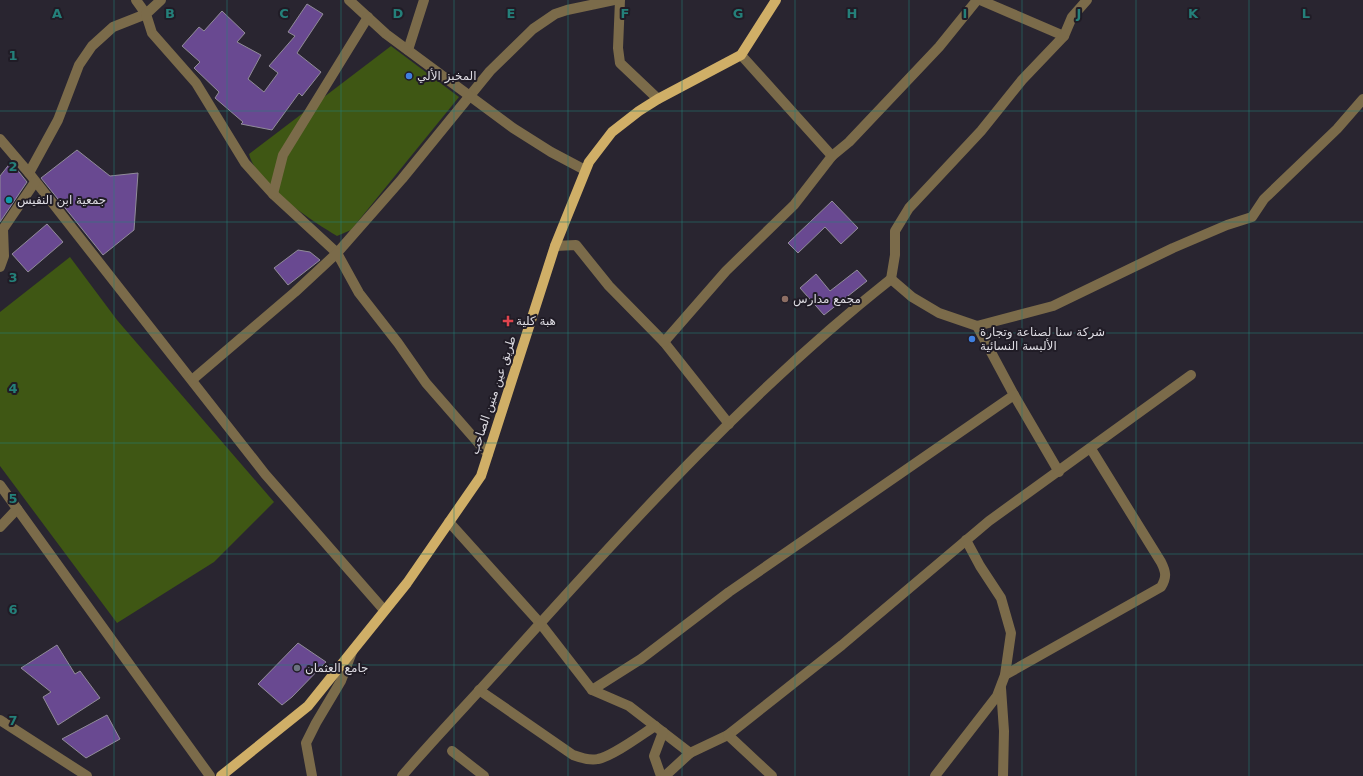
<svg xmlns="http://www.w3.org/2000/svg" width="1363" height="776" viewBox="0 0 1363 776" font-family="'DejaVu Sans',Vazirmatn,sans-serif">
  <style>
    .green { fill: #3f5714 }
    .building { fill: #694991; stroke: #918c99 }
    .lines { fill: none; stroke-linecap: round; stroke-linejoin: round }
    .minor { stroke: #7b6b4a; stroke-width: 10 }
    .major { stroke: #d0af67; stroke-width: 10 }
    .grid { fill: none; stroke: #24807a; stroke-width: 1; stroke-opacity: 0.55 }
    .shop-dot { fill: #3f7fe0; stroke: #201c26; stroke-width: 1.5 }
    .culture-dot { fill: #0f9aa8; stroke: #201c26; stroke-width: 1.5 }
    .education-dot { fill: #8d6e63; stroke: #201c26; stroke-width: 1.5 }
    .health-dot { fill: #e0444e; stroke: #201c26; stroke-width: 1.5 }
    .worship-dot { fill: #6b7280; stroke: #201c26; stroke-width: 1.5 }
    .labels { text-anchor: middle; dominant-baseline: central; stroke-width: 4; stroke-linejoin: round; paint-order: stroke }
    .poi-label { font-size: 12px; fill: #dddbe2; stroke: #201c26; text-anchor: start }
    .street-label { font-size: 12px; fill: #dddbe2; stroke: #201c26 }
    .grid-label { font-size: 13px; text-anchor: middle; font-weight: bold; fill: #24807a; stroke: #201c26; stroke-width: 4; stroke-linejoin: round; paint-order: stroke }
  </style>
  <rect width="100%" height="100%" fill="#292530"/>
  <g class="green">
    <path d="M391 46 459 97 351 230 337 236C310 220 257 185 249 154Z"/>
    <path d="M70 257 117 320 274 502 214 562 117 623 0 466V312Z"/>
  </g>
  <g class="building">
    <path d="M307 4 323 14 297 53 321 72 302 96 299 93 272 130 241 124 243 122 215 98 219 92 194 68 200 62 182 46 199 27 204 31 222 11 245 33 237 42 261 55 248 79 264 92 278 73 269 66 295 36 288 32Z"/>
    <path d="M77 150 110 176 138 173 134 230 103 255 41 178Z"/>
    <path d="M11 162 27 182 0 222V176Z"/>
    <path d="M832 201 858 228 841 244 825 227 798 253 788 243Z"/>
    <path d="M47 224 63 242 28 272 12 254Z"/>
    <path d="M298 250 310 252 320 260 288 285 274 268Z"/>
    <path d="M857 270 867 281 824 315 800 288 816 274 830 291Z"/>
    <path d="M298 643 326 662 292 697 282 705 258 684Z"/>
    <path d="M57 645 75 674 80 671 100 698 58 725 43 697 51 692 21 668Z"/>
    <path d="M107 715 120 739 86 758 62 739Z"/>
  </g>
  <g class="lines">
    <g class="minor">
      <path d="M136 0 146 14 113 27 92 46 79 65 58 120 29 173 265 474 384 610"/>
      <path d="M161 0 146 14 152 33 196 83 245 163 273 194 337 253 402 179 490 71 533 29 555 14 567 10 614 0"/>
      <path d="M349 0 386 34 513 128 551 152 585 170"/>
      <path d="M620 0 618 48 620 63 658 99"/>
      <path d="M980 0 1064 36"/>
      <path d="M408 50 424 0"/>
      <path d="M741 55 832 156"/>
      <path d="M0 139 29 173"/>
      <path d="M273 194 283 155 368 17"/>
      <path d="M555 246 576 245 609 286 664 342 729 424"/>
      <path d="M0 267 4 256 3 229 35 182"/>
      <path d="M891 279 895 255V231L909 208 981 131 1022 80 1064 36 1072 17 1087 0"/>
      <path d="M977 326 1014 395"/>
      <path d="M664 342 726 271 794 205 832 156 849 142 939 47 977 0"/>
      <path d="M192 380 295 292 337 253 359 293 398 343 426 383 488 454"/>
      <path d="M1059 472 1014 395 729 592 641 659 592 690 629 706 690 753 728 735 842 645 989 521 1191 375"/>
      <path d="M0 485 210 776"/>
      <path d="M449 522 540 623 592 690"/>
      <path d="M0 527 17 509"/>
      <path d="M1005 675 1161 587C1167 577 1166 572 1161 562L1091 449"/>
      <path d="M1001 688 1004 731 1003 776"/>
      <path d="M479 690 573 755C581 758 590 761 598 759 613 756 641 735 655 726"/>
      <path d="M0 720 87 776"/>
      <path d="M728 735 772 776"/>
      <path d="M452 751 484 776"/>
      <path d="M312 776 306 743 316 723 341 681 352 652"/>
      <path d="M402 776C439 733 479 692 517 649 634 519 753 388 891 279L912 297 939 313 977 326 1053 306 1173 248 1227 225 1252 217 1264 199 1337 129 1363 99"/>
      <path d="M661 776 654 756 663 732"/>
      <path d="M665 776 690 753"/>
      <path d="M935 776 997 696 1005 675 1011 633 1001 598 980 566 966 540"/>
    </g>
    <path class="major" d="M221 776 308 706 407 583 481 476 555 246 589 162 612 132 639 111 658 99 741 55 776 0"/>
  </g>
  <path class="grid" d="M114 0V776M227 0V776M341 0V776M454 0V776M568 0V776M682 0V776M795 0V776M909 0V776M1022 0V776M1136 0V776M1249 0V776M0 111H1363M0 222H1363M0 333H1363M0 443H1363M0 554H1363M0 665H1363"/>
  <g class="shop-dot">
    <circle cx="409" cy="76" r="4"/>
    <circle cx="972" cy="339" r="4"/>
  </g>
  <circle class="culture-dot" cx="9" cy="200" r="4"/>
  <circle class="education-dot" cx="785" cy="299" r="4"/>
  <path class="health-dot" d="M506 315h4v4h4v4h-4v4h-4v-4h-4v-4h4z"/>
  <circle class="worship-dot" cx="297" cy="668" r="4"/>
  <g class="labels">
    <g class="poi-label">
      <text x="417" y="76">المخبز الألي</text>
      <text x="17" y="200">جمعية ابن النفيس</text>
      <text x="793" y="299">مجمع مدارس</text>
      <text x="516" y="321">هبة كلية</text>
      <text x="980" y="332">شركة سنا لصناعة وتجارة<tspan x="980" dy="14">الألبسة النسائية</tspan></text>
      <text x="305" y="668">جامع العثمان</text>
    </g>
    <g class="street-label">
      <text transform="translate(493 395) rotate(-72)">طريق عين منين الصاحب</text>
    </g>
  </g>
  <g class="grid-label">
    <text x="57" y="18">A</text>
    <text x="170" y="18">B</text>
    <text x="284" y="18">C</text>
    <text x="398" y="18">D</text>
    <text x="511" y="18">E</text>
    <text x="625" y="18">F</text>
    <text x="738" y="18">G</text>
    <text x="852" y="18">H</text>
    <text x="965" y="18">I</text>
    <text x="1079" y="18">J</text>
    <text x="1193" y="18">K</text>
    <text x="1306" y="18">L</text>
    <text x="13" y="60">1</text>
    <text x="13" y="171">2</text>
    <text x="13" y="282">3</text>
    <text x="13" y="393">4</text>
    <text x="13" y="503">5</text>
    <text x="13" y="614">6</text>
    <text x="13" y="725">7</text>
  </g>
</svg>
